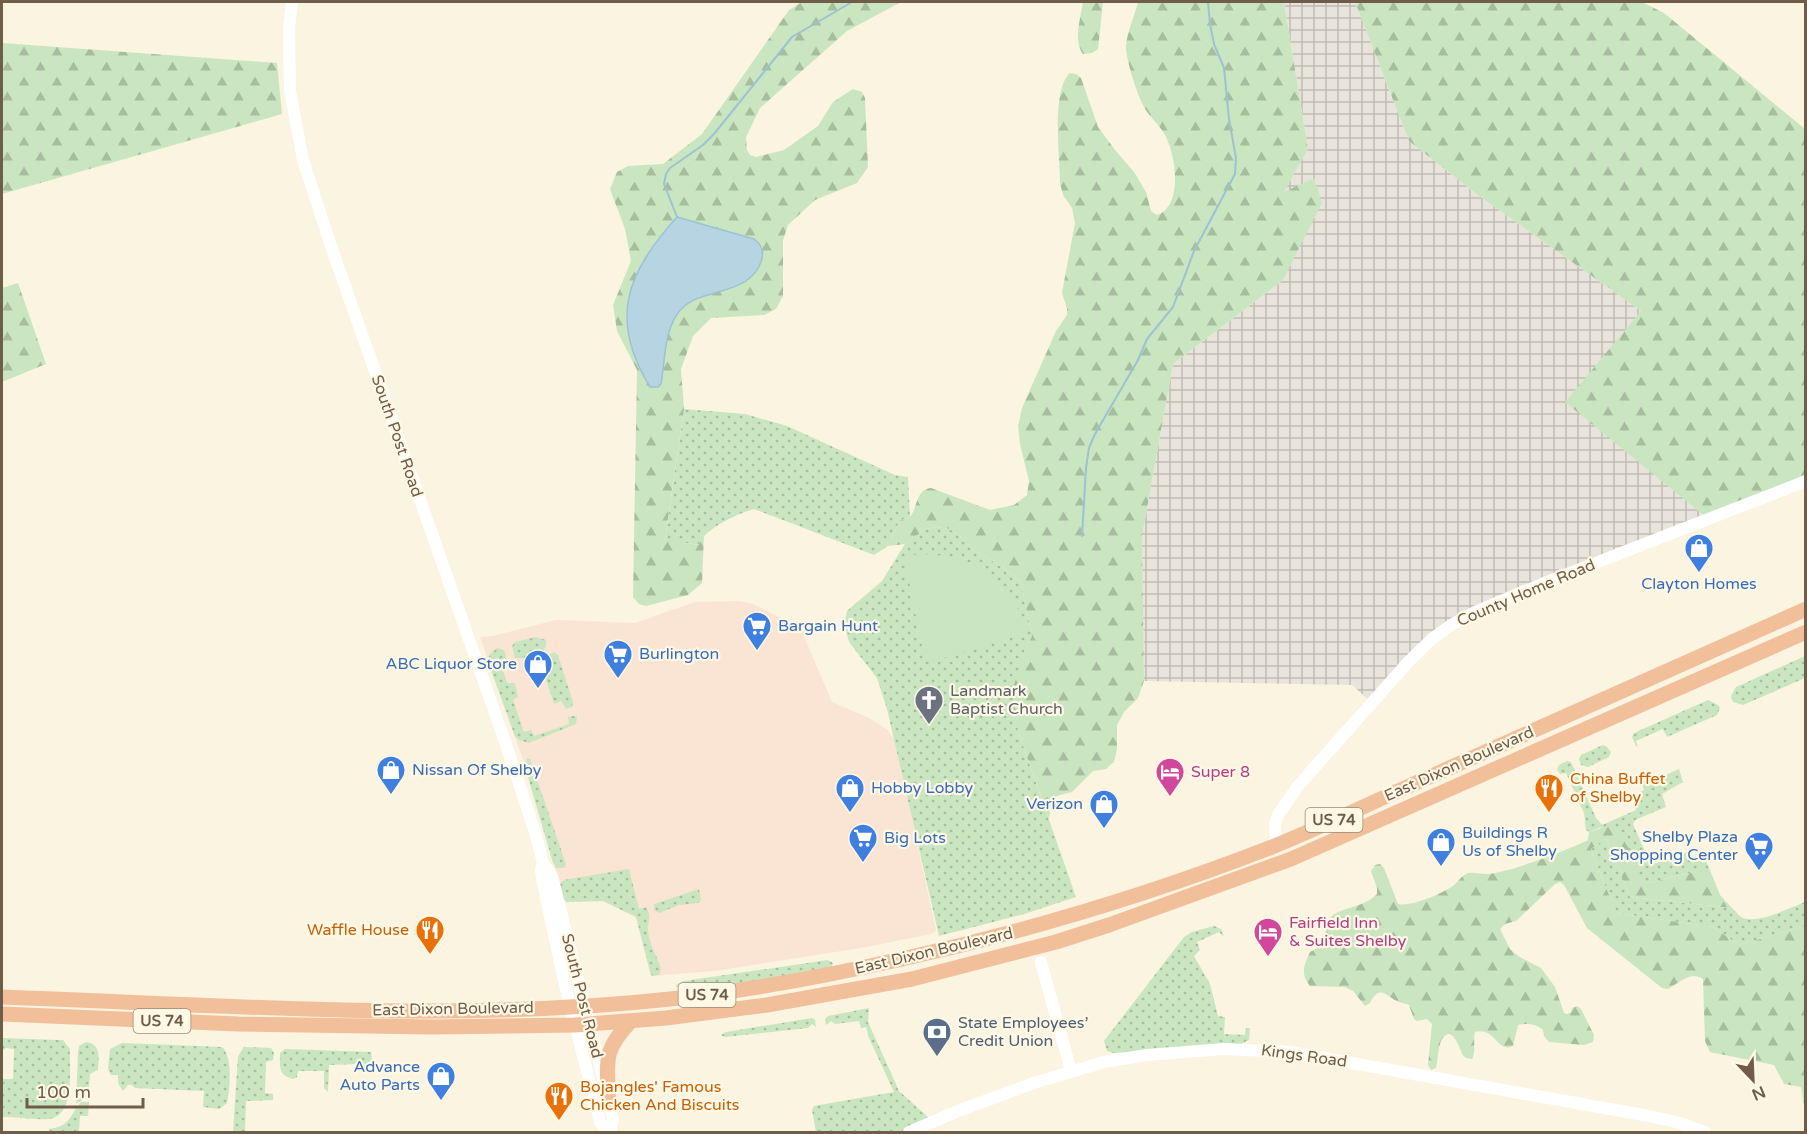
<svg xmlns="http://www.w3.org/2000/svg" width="1807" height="1134" viewBox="0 0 1807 1134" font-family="'Varela Round',sans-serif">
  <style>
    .commercial { fill: #fae5d4 }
    .industrial { fill: url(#industrial-grid) }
    .grass { fill: url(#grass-dots) }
    .forest { fill: url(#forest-firs) }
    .pitch { fill: #c9e6c0 }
    .water { fill: #b6d4e2; stroke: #9dc2d3; stroke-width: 1.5 }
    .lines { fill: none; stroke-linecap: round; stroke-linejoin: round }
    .stream { stroke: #9dc2d3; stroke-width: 2 }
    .secondary { stroke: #fff; stroke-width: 12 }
    .highway { stroke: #f1bf9a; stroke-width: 15 }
    .labels { text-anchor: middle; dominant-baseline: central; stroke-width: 4.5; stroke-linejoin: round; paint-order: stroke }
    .shield { fill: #fef8e5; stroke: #9a8c78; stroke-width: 1.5 }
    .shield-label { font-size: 15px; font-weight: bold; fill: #6f5d49 }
    .street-label { font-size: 16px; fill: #6f5d49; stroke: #fef8e5 }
    .shop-label { font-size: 16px; fill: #366cbe; stroke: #fef8e5; text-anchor: start }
    .worship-label { font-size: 16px; fill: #5b616d; stroke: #fef8e5; text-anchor: start }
    .hotel-label { font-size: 16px; fill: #b23c85; stroke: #fef8e5; text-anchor: start }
    .food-label { font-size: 16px; fill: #c56008; stroke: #fef8e5; text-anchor: start }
    .service-label { font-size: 16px; fill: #4e5e75; stroke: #fef8e5; text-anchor: start }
  </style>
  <defs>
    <pattern id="industrial-grid" width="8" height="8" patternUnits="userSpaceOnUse" patternTransform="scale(1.5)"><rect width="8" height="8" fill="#e9e4db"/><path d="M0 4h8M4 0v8" fill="none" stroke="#c1bcb4"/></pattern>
    <pattern id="grass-dots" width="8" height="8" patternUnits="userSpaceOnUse" patternTransform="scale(1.5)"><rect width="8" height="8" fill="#c9e6c0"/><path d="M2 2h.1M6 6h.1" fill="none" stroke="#a7be9e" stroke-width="1.8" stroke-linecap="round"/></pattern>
    <pattern id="forest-firs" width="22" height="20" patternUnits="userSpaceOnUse" patternTransform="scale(1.5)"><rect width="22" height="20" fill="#c9e6c0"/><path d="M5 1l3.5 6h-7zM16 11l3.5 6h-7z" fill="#a7be9e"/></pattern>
  </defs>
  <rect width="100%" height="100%" fill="#faf4e0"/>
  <path class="commercial" d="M738 601 751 603 800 627 832 702 869 718 888 730 895 741 936 930 931 934 861 948 715 971 652 976 636 917 603 901 565 902 524 763 480 637 493 636 556 620 635 623 695 602Z"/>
  <path class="industrial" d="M1284 2H1355L1409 141 1479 196 1641 311 1707 518 1451 625 1371 702 1352 685 1144 681 1142 536 1173 364 1283 280V193L1308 149Z"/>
  <g class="grass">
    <path d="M684 409 745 414 787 426 895 475 908 477 910 517 900 520 888 546 874 555 754 509C739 513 703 529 699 545L665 540Z"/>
    <path d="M936 527 950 529 960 536 974 551 985 556 1015 576 1021 584 1032 636 1024 653 1018 731 1076 897 1024 914 939 936 887 709 877 678 849 642 844 624 847 611 882 581 905 544 926 529Z"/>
    <path d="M536 637 546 640V646L533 671 527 673 523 658H515L512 646 515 642Z"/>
    <path d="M497 648 504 650 509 666 503 670 507 683H515L518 697 513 700 524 732 531 730 534 736 569 724 568 717 574 716 577 717 576 724 529 743 519 740 515 736 489 665V655Z"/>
    <path d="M554 652 558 655 573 702 572 707 566 709 561 701 554 704 542 668 548 655Z"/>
    <path d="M1805 656V678L1743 705 1733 702 1731 696 1736 687Z"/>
    <path d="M1708 700 1718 705 1720 708 1717 715 1667 737 1663 729 1636 741 1638 747 1636 746 1632 737 1634 733Z"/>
    <path d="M1603 745 1607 747 1611 752 1609 757 1588 767 1581 765 1579 759 1581 755Z"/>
    <path d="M527 758 530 759 566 864 564 868H557L553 863 525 767Z"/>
    <path d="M1567 761 1571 762 1596 818 1602 825 1636 810 1635 806 1640 792 1644 790 1640 780 1657 779 1679 769 1683 782 1662 794 1666 807 1635 820 1633 824 1651 865 1687 852 1693 858 1705 859 1710 870 1708 872H1693L1649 883 1642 881 1601 827 1589 832 1586 830 1584 813 1566 773 1560 774 1557 769 1559 765Z"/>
    <path d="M1606 838 1630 897 1732 908C1736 911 1738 916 1743 918 1758 924 1790 908 1805 902V926L1739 945 1713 927 1616 913 1591 849Z"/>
    <path d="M629 869 639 909 646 907C651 915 649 918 648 926 647 941 657 955 661 969L659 975 652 976 650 972 636 917 603 901 567 902 563 899 560 884 564 880Z"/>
    <path d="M699 889 701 900 698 903 679 905 659 913 654 910V904Z"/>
    <path d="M1214 926 1221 929 1224 937 1219 932 1197 942 1200 950 1194 956 1210 984 1218 1016 1225 1017 1224 1034 1245 1035 1246 1028H1250L1249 1040 1241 1044 1114 1053 1107 1051 1104 1041 1184 937 1192 932Z"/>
    <path d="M828 960 833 963 831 968 711 989 676 987 677 984 684 981Z"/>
    <path d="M869 1008 868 1022 899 1091 929 1118 901 1132H816L812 1110 814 1106 894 1092 869 1038 866 1027 861 1028 859 1021 835 1024 831 1021 826 1025 825 1019 828 1016Z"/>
    <path d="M812 1018 815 1020 816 1027 812 1024 808 1028 725 1037 721 1035 726 1032Z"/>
    <path d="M2 1038 58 1040H63L70 1049C69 1069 76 1116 49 1119 34 1120 17 1117 2 1117V1079H13L14 1049 6 1048 2 1051Z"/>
    <path d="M86 1042C101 1044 99 1058 98 1070L90 1074 88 1099H83L76 1104 78 1052 79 1046Z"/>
    <path d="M122 1043 222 1047C233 1056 230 1090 227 1103L219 1109 203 1107 204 1091 135 1088 132 1085H128L123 1091 118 1083V1075H111L108 1069 110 1049Z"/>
    <path d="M244 1047 271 1048 274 1053 273 1060 266 1062 265 1093 273 1094V1100L246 1101 245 1132H233L238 1056Z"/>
    <path d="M285 1049 371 1052 373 1068 359 1067 357 1064 329 1065 328 1092 324 1088V1071H298L297 1077 293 1079C278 1075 280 1067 280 1053Z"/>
    <path d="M81 1102H89L88 1116H80L79 1132H49V1129C72 1126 69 1115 81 1102Z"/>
  </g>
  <g class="forest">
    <path d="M802 2H901L847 31 760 108 746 137 747 150 750 155 756 157 784 150 818 126 833 102 853 89 862 92 865 98 868 167 857 183 815 200 788 225 783 240V296L776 309 764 315 711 318 693 336 681 369 684 409 665 539 698 545 704 534 702 583 688 595 646 606 639 604 633 597 637 370 617 331 613 305 631 261 625 229 610 189 617 172 628 166 663 164 702 134 789 10Z"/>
    <path d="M1083 2H1103L1098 49 1092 53 1083 54C1073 40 1081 17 1083 2Z"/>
    <path d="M1138 2H1284L1308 149 1284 192 1314 178 1322 203 1283 280 1173 364 1142 536 1144 681 1138 698 1124 712 1117 725V749L1114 762 1106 769 1093 771 1072 792 1057 796 1051 802 1049 819 1018 731 1014 708 1013 688 1024 653 1032 636 1021 584 1015 576 985 556 974 551 960 536 950 529 936 527 926 529 905 544 888 546 900 520 910 517C918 507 916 489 931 488L990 510 1014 505 1027 495 1029 481 1020 444 1018 426 1022 408 1056 331 1067 315V308L1062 293 1075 223 1072 208 1063 195 1060 183C1060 158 1051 90 1070 73L1076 74 1081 78 1098 127 1115 150 1134 172 1146 192 1151 211 1157 215C1183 207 1176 156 1166 137 1161 126 1150 118 1144 107 1138 97 1125 57 1126 46 1127 32 1135 15 1138 2Z"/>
    <path d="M1355 2H1642L1664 13 1805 129V481L1707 518 1565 402 1641 311 1479 196 1409 141Z"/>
    <path d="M2 43 277 63 282 114 2 194Z"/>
    <path d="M18 283 46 364 2 382V288Z"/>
    <path d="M1607 826 1619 828 1623 833 1642 881 1649 883 1693 872H1708L1710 870 1720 895 1732 908 1630 897 1606 838 1591 849 1616 913 1713 927 1739 945 1805 926V1111L1801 1087 1784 1084 1774 1065 1710 1052 1705 1041 1703 979C1691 970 1679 983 1668 989L1662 988 1587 928 1564 885 1560 882 1555 884 1516 921 1505 924 1500 929 1510 949 1518 956 1541 968 1555 987 1564 1013 1567 1014 1571 1012 1572 1008 1577 1006 1581 1009 1594 1035 1593 1042 1584 1045 1549 1042 1544 1036 1543 1030C1537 1024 1526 1023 1518 1025L1513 1046C1496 1053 1496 1027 1475 1032 1473 1041 1476 1051 1472 1059 1468 1058 1466 1059 1463 1055 1460 1051 1453 1023 1442 1039 1438 1045 1438 1060 1436 1068L1431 1070 1428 1065 1432 1024 1427 1019 1417 1021 1414 1019 1409 1005C1405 1003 1402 1003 1399 1002 1386 997 1380 983 1370 1003L1365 1006 1353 991 1345 987 1310 986C1300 974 1304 965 1310 952L1327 943C1317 902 1357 915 1377 894V888L1371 871 1375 865 1380 864 1384 868 1398 904C1411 907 1444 893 1454 885 1459 881 1462 875 1468 873 1474 872 1481 874 1487 874 1508 873 1568 850 1588 840L1589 832Z"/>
  </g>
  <path class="pitch" d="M918 554C973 554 1010 577 1027 632L931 662 927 660 924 656 904 557Z"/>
  <path class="water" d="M677 217 754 239C771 251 759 272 746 281 724 296 691 291 676 316 664 335 665 362 661 384L658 387H650C608 318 627 273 677 217Z"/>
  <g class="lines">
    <g class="stream">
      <path d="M677 217 664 184 666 174 670 168 703 145 714 134 792 37 852 2"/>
      <path d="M1082 536 1086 468 1089 448 1095 434 1138 360 1147 339 1173 307 1194 251 1235 174 1236 158 1229 119 1224 68 1214 44 1210 24 1208 2"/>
    </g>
    <g class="secondary">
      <path d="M292 2 289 29 290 91 303 160 331 246 510 756 536 835 543 863 552 876 613 1119 610 1132"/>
      <path d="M1276 846 1275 824 1278 815 1298 786 1410 660 1433 638 1451 625 1475 612 1544 583 1806 481"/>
      <path d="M543 863 541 870 542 879 564 981 600 1122 608 1132"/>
      <path d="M1041 962 1071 1071"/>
      <path d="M909 1132 958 1111 1034 1083 1104 1062 1147 1055 1224 1049 1290 1052 1649 1116 1676 1122 1705 1132"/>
    </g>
    <g class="highway">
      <path d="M2 997C223 1005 450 1023 670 999 748 991 826 976 902 959 1028 931 1151 894 1272 847 1324 826 1375 801 1427 778 1553 722 1679 665 1806 609"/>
      <path d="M2 1014 238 1024 432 1027 575 1025 666 1018 767 1005 912 979 1056 942 1109 925 1291 859 1806 632"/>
      <path d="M609 1102C607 1062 602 1051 631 1021"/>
    </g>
  </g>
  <defs>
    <g id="shop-pin" transform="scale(1.5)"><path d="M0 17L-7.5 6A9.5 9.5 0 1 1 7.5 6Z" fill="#3f7fe0" stroke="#fef8e5"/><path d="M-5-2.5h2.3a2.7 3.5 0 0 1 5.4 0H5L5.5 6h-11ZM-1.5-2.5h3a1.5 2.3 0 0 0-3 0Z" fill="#fff"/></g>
    <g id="supermarket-pin" transform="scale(1.5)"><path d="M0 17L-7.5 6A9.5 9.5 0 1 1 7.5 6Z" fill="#3f7fe0" stroke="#fef8e5"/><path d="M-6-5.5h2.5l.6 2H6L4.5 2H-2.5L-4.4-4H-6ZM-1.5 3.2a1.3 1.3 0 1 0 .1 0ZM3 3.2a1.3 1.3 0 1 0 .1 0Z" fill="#fff"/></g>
    <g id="church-pin" transform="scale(1.5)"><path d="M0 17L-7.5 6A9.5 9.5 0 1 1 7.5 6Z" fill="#6b7280" stroke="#fef8e5"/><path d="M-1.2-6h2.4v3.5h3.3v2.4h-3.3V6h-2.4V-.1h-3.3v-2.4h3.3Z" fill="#fff"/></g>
    <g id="hotel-pin" transform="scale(1.5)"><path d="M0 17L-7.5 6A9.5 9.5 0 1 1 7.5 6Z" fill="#d1479c" stroke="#fef8e5"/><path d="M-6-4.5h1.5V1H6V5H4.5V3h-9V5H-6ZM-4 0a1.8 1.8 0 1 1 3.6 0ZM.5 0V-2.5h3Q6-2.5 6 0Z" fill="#fff"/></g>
    <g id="restaurant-pin" transform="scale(1.5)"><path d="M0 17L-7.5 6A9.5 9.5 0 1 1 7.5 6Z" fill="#e8710a" stroke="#fef8e5"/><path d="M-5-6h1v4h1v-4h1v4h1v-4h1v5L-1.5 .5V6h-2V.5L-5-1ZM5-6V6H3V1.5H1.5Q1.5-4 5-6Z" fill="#fff"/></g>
    <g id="bank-pin" transform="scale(1.5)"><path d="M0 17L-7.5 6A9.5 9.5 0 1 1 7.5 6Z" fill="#5c6f8a" stroke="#fef8e5"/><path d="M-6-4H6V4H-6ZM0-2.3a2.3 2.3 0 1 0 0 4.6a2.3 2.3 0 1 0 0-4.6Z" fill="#fff"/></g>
  </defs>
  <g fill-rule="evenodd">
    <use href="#shop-pin" x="1699" y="548"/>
    <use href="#supermarket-pin" x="757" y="626"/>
    <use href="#supermarket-pin" x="618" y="654"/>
    <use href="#shop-pin" x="538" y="664"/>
    <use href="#church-pin" x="929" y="700"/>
    <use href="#shop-pin" x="391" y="770"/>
    <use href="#hotel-pin" x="1170" y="772"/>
    <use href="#shop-pin" x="850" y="788"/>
    <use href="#restaurant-pin" x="1549" y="788"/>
    <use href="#shop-pin" x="1104" y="804"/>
    <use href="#supermarket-pin" x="863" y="838"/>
    <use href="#shop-pin" x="1441" y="842"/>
    <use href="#supermarket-pin" x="1759" y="846"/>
    <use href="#restaurant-pin" x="430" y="930"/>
    <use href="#hotel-pin" x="1268" y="932"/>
    <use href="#bank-pin" x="937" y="1032"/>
    <use href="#shop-pin" x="441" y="1076"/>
    <use href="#restaurant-pin" x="559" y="1096"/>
  </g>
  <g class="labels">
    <g class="shield">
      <rect x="1305.5" y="808" width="57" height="24" rx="4.5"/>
      <rect x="678.5" y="983" width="57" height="24" rx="4.5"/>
      <rect x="133.5" y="1009" width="57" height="24" rx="4.5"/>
    </g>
    <g class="shield-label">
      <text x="1334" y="820">US 74</text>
      <text x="707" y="995">US 74</text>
      <text x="162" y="1021">US 74</text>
    </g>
    <g class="street-label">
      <text transform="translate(397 436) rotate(71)">South Post Road</text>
      <text transform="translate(1526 593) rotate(-23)">County Home Road</text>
      <text transform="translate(1459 764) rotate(-24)">East Dixon Boulevard</text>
      <text transform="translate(934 951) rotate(-13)">East Dixon Boulevard</text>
      <text transform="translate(582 996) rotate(76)">South Post Road</text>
      <text transform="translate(453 1009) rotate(-1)">East Dixon Boulevard</text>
      <text transform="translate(1304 1056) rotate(8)">Kings Road</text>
    </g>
    <g class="shop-label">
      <text x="1699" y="584" text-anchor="middle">Clayton Homes</text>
      <text x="778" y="626">Bargain Hunt</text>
      <text x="639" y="654">Burlington</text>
      <text x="517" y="664" text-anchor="end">ABC Liquor Store</text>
      <text x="412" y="770">Nissan Of Shelby</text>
      <text x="871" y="788">Hobby Lobby</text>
      <text x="1083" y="804" text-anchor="end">Verizon</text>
      <text x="1462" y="833">Buildings R<tspan x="1462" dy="18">Us of Shelby</tspan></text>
      <text x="1738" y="837" text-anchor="end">Shelby Plaza<tspan x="1738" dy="18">Shopping Center</tspan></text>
      <text x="884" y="838">Big Lots</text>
      <text x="420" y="1067" text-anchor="end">Advance<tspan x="420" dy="18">Auto Parts</tspan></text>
    </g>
    <g class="worship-label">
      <text x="950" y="691">Landmark<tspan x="950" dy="18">Baptist Church</tspan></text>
    </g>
    <g class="hotel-label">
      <text x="1191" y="772">Super 8</text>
      <text x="1289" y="923">Fairfield Inn<tspan x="1289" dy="18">&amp; Suites Shelby</tspan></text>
    </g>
    <g class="food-label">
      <text x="1570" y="779">China Buffet<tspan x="1570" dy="18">of Shelby</tspan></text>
      <text x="409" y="930" text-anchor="end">Waffle House</text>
      <text x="580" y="1087">Bojangles' Famous<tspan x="580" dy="18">Chicken And Biscuits</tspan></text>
    </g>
    <g class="service-label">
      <text x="958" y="1023">State Employees’<tspan x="958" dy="18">Credit Union</tspan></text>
    </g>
  </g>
  <rect width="1807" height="1134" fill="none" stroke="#6f5d49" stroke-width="6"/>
  <g transform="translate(1753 1080) rotate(157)" stroke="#fef8e5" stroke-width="4.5" paint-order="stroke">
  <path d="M0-4.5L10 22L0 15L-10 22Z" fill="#6f5d49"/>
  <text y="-9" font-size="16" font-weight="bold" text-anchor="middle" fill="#6f5d49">N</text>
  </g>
  <path d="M27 1098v9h116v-9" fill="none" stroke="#6f5d49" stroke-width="3"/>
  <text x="36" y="1098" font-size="18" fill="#6f5d49" stroke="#fef8e5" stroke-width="4.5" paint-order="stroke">100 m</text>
</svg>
